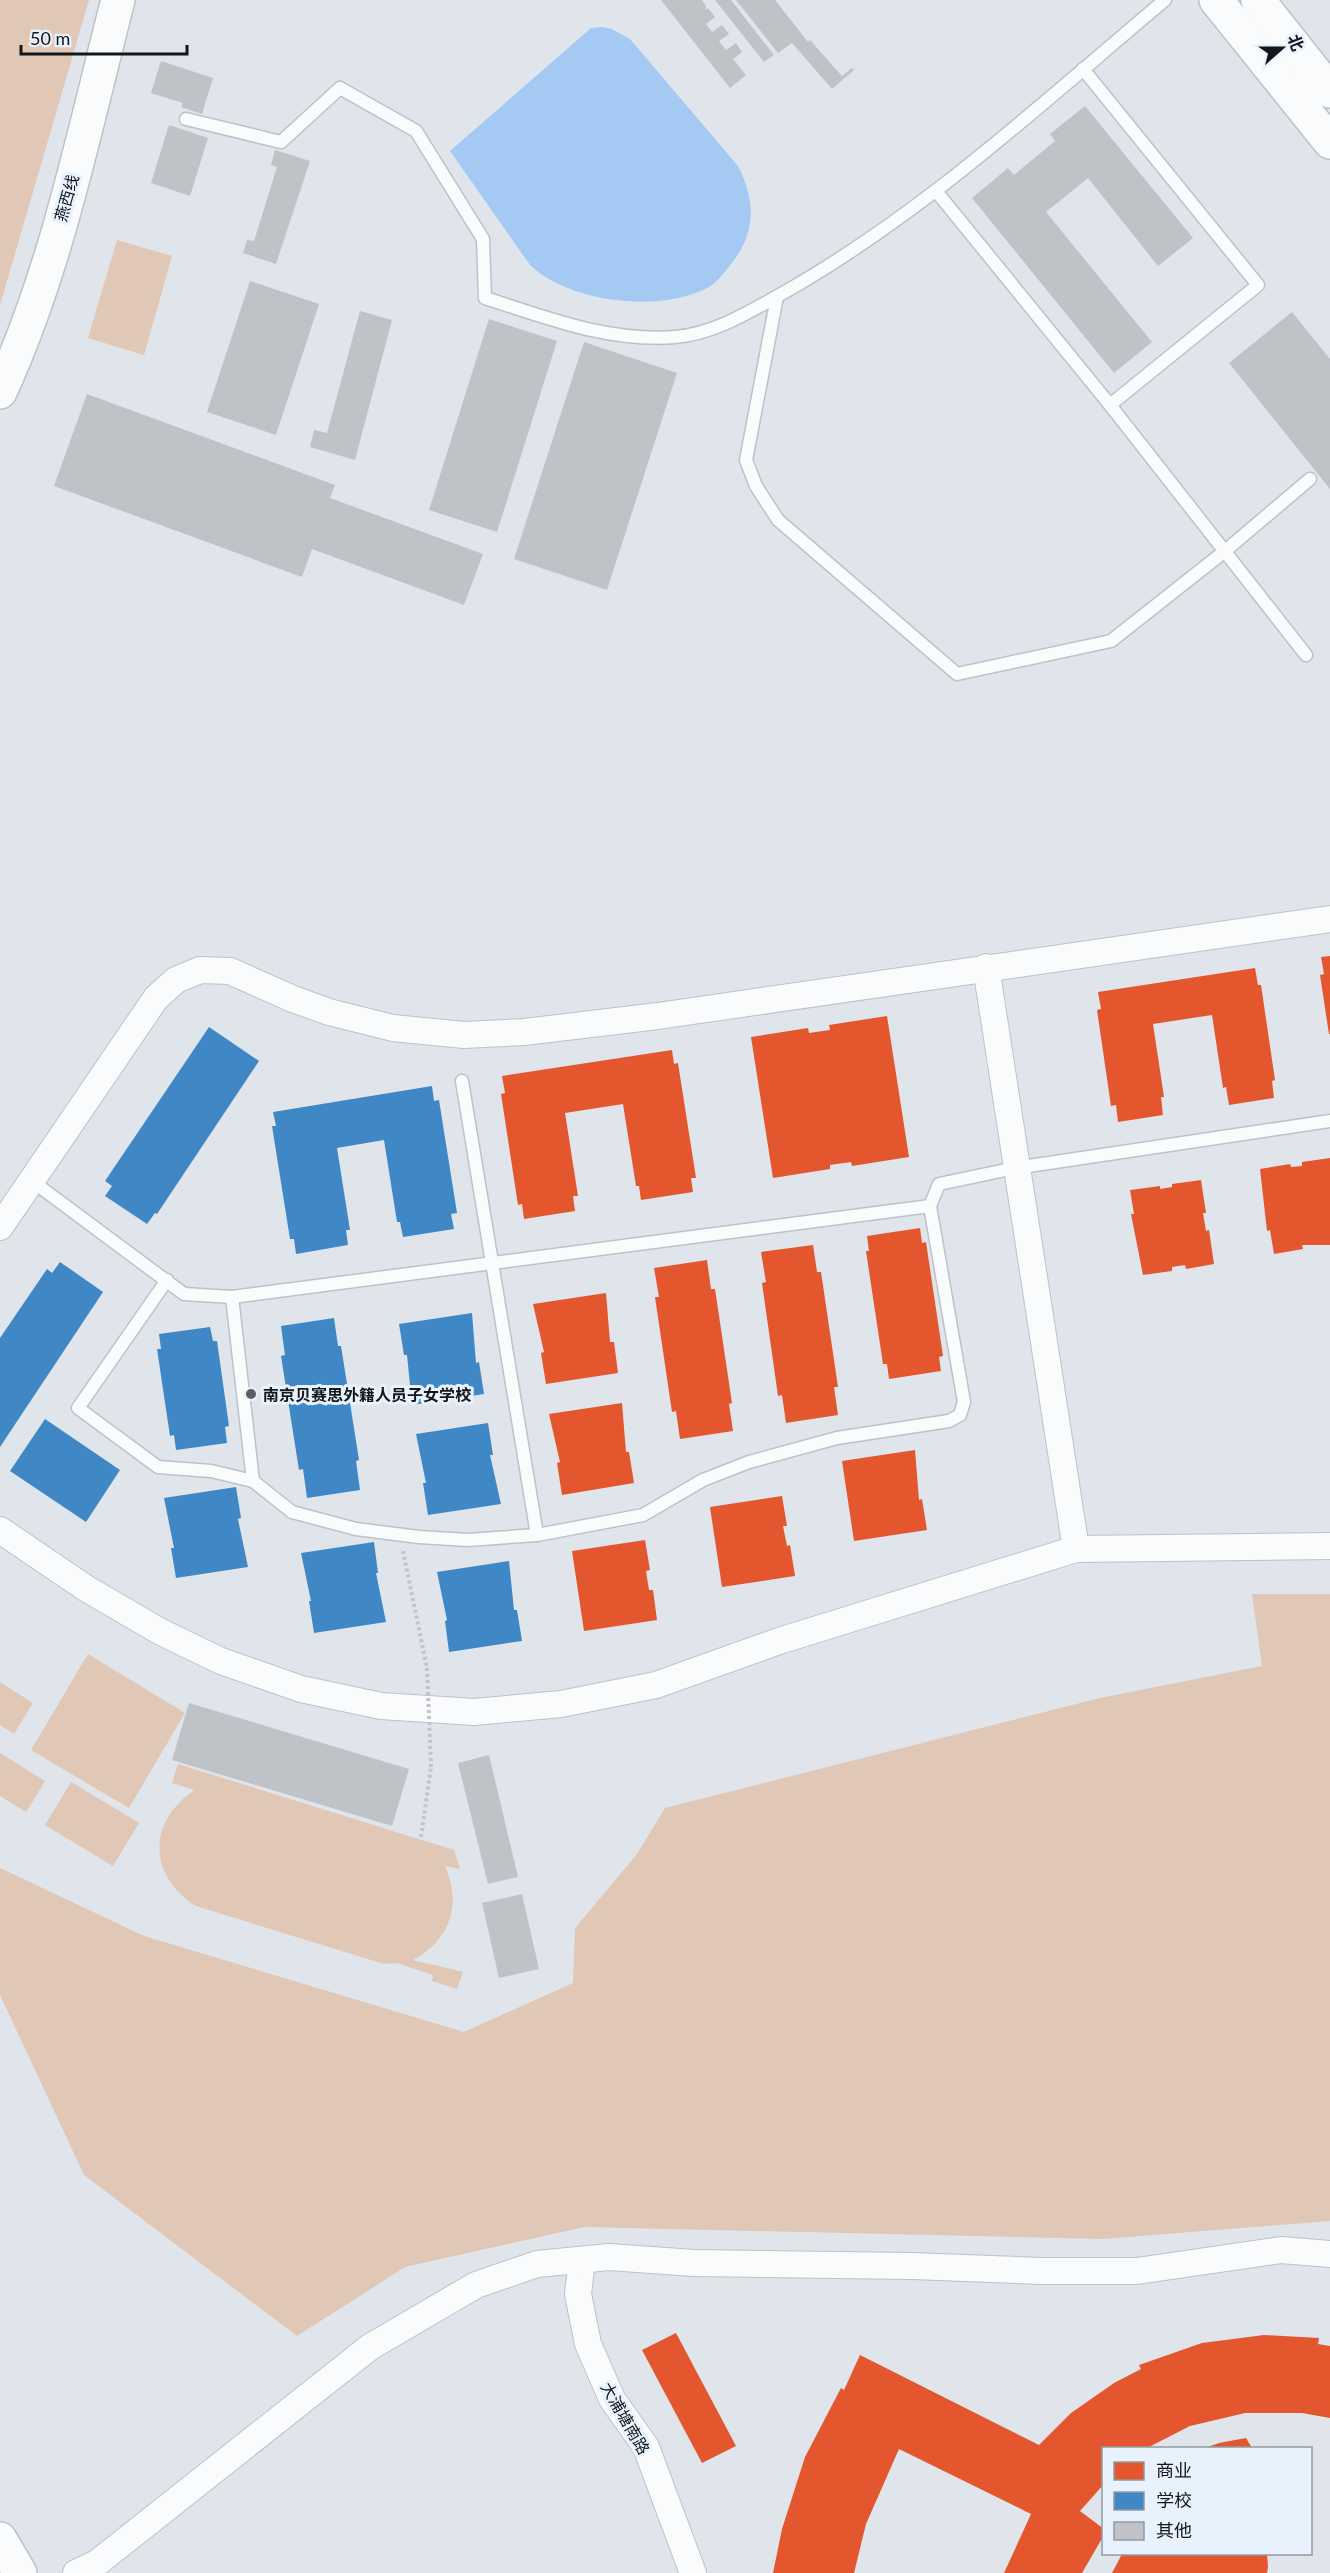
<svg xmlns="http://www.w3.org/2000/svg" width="1330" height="2573" viewBox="0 0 1330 2573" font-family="Lato,'Noto Sans SC',sans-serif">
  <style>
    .green { fill: #e0c7b6 }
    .water { fill: #a4caf3 }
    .shops { fill: #e4572e }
    .schools { fill: #3f88c5 }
    .building { fill: #bfc3c8 }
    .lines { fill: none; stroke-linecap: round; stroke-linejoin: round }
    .lane-casing { stroke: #bec2c7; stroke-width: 15 }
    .street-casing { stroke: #bec2c7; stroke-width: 28 }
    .secondary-casing { stroke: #bec2c7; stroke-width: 36 }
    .primary-casing { stroke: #bec2c7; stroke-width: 36 }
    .path { stroke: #c3c4c7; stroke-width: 4; stroke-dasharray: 3 3; stroke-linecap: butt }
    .lane { stroke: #fafbfc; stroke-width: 12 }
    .street { stroke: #fafbfc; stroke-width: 26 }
    .secondary { stroke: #fafbfc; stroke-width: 33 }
    .primary { stroke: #fafbfc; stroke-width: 33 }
    .path-bridge { stroke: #c3c4c7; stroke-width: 4; stroke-dasharray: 3 3; stroke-linecap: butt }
    .poi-dot { fill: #5a5e63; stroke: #e7f2fd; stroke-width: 2 }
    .labels { text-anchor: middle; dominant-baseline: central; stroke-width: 6; stroke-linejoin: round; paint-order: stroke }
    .street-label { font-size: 16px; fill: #13161a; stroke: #e7f2fd }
    .poi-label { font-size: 16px; font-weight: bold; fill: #13161a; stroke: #e7f2fd; text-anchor: start }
  </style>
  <rect width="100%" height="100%" fill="#dfe5eb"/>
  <g class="green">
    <path d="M0 0H89L0 305Z"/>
    <path d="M117 240 172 256 144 355 88 338Z"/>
    <path d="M1252 1594H1330V2221L1103 2239 584 2227 405 2267 297 2336 84 2175 0 1995V1868L144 1936 464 2032 573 1983 575 1928 637 1854 665 1808 1100 1698 1262 1666Z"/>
    <path d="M88 1654 185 1713 129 1808 31 1750Z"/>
    <path d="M0 1682 33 1703 14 1734 0 1725Z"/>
    <path d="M0 1753 45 1781 26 1812 0 1796Z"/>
    <path d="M178 1764 454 1850 460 1869 445 1866C462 1905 450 1940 413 1960L463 1972 457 1989 432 1981 433 1975 397 1963 384 1964 196 1906C148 1876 147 1821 195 1790L172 1783Z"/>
    <path d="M71 1782 139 1823 113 1866 45 1825Z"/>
  </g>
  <path class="water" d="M602 27 612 29 630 39 738 166C756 201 756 233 731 264 724 273 715 285 705 289 656 313 569 302 530 265L450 151 591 28Z"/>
  <g class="shops">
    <path d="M1330 956V1034H1329L1320 975 1324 974 1321 957Z"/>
    <path d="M1255 968 1258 985H1261L1275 1080 1272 1081 1274 1098 1229 1105 1226 1087 1223 1088 1212 1015 1153 1024 1164 1097H1161L1163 1115 1118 1122 1116 1105 1111 1106 1097 1010 1101 1009 1098 992Z"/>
    <path d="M887 1016 909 1157 852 1166 851 1162 830 1165V1169L773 1178 751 1037 808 1028 809 1033 830 1030 829 1025Z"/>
    <path d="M672 1050 674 1064 678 1063 696 1178H691L693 1192 641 1200 639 1186H636L623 1104 565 1113 578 1196H573L575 1211 524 1219 522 1204 518 1205 501 1094 505 1093 502 1076Z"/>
    <path d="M1330 1158V1245H1302L1303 1249 1274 1254 1270 1230 1267 1231 1260 1169 1290 1164 1291 1167 1302 1166V1162Z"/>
    <path d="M1201 1180 1206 1213H1203L1206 1231 1209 1230 1214 1264 1186 1269 1185 1265 1172 1267V1271L1143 1275 1131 1214H1134L1130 1190 1160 1186V1189L1172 1187V1184Z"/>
    <path d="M920 1228 922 1243 926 1242 943 1356 939 1357 941 1371 889 1379 887 1364H883L866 1251H869L867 1236Z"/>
    <path d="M813 1245 817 1272H821L838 1387H834L838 1415 786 1423 782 1395 778 1396 762 1283 766 1282 761 1252Z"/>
    <path d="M707 1260 711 1289H715L732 1403 729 1404 733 1431 680 1439 676 1411 672 1412 655 1297H659L654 1268Z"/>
    <path d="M606 1293 610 1342H614L618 1373 546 1384 541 1353 544 1352 533 1304Z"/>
    <path d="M622 1403 626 1452H629L634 1483 562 1495 557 1463 560 1462 549 1414Z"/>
    <path d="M915 1450 919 1500 922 1499 927 1530 854 1541 842 1461Z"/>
    <path d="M782 1496 787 1526H783L787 1546 790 1545 795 1576 722 1587 710 1507Z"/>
    <path d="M645 1540 650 1570 646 1571 649 1590H653L657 1620 584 1631 572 1551Z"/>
    <path d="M676 2333 736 2446 702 2463 642 2350Z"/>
    <path d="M1264 2335 1319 2338 1318 2344 1330 2346V2418L1302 2413H1245L1190 2426 1147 2448H1104V2484L1080 2511 1104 2529V2535L1082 2573H1004L1031 2514 899 2449 866 2524 854 2573H773L782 2529 805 2457 841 2388 844 2390 860 2355 1039 2445 1071 2413 1114 2383 1141 2369 1139 2365 1202 2343Z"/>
    <path d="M1246 2438 1252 2448H1205L1219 2443Z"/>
    <path d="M1122 2554H1267L1268 2567 1267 2573H1112Z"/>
  </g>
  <g class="schools">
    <path d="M209 1027 259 1061 157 1214 155 1213 147 1224 105 1196 112 1186 105 1181Z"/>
    <path d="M432 1086 434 1101 439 1100 457 1213 451 1214 454 1229 403 1237 400 1222H397L384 1140 337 1148 350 1230H346L348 1245 296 1254 294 1239H290L272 1126H276L273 1112Z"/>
    <path d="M60 1262 103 1292 0 1447V1338L47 1269 52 1273Z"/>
    <path d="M472 1313 476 1363 479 1362 484 1394 412 1405 407 1355H404L399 1324Z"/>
    <path d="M334 1318 338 1346H341L359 1460 356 1461 360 1490 307 1498 303 1469 299 1470 281 1356 285 1355 281 1326Z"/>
    <path d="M210 1327 213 1341H217L229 1426 225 1427 227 1443 176 1450 174 1435 170 1436 157 1349H161L159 1334Z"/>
    <path d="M45 1419 120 1470 86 1522 10 1471Z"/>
    <path d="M488 1423 493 1455H490L501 1504 428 1515 423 1483H426L416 1434Z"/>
    <path d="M236 1487 241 1518 238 1519 248 1567 176 1578 171 1548H174L164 1498Z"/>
    <path d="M374 1542 378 1573H376L386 1622 314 1633 309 1601H311L301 1553Z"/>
    <path d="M509 1561 514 1610H517L522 1641 449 1652 445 1621 447 1620 437 1572Z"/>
  </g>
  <g class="building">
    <path d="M661 0H702L706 6 705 10 708 8 715 17 706 24 712 32 722 25 729 34 719 41 726 50 736 43 742 52 733 59 746 75 730 88Z"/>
    <path d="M715 0H731L774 55 764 62Z"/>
    <path d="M736 0H775L808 42 810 40 842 76 852 68 854 70 832 89 792 43 778 53Z"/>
    <path d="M161 61 213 78 202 114 181 107 183 103 151 93Z"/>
    <path d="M1085 106 1193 238 1158 266 1088 178 1046 212 1152 342 1114 373 972 198 1008 168 1014 175 1055 141 1050 134Z"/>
    <path d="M169 125 208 138 190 196 151 183Z"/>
    <path d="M275 150 310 161 276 264 243 253 247 240 254 241 277 167 271 165Z"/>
    <path d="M250 281 319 304 276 435 207 412Z"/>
    <path d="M360 311 392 320 355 460 310 447 314 430 327 433Z"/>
    <path d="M1292 312 1330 359V489L1229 363Z"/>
    <path d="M489 319 557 341 497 532 429 510Z"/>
    <path d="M584 342 677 373 607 590 514 559Z"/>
    <path d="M87 394 335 485 330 498 483 554 464 605 312 549 302 577 54 486Z"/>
    <path d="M189 1703 409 1769 392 1826 172 1760Z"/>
    <path d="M489 1755 518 1877 488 1884 458 1763Z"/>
    <path d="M522 1894 539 1969 499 1978 482 1903Z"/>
  </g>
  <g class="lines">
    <g class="lane-casing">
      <g id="lane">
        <path d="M186 119 281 142 340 88 416 131 483 239 485 298C547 318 608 342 675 337 714 334 749 312 783 293 923 214 1042 103 1165 0"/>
        <path d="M936 191 1110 405 1258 285 1083 69"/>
        <path d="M777 297 746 460 756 486 778 520 957 674 1111 641 1225 551 1310 479"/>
        <path d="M1110 405 1306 655"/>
        <path d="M462 1081 537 1535"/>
        <path d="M32 1181 184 1294 232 1297 930 1206 939 1184 1015 1168 1330 1121"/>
        <path d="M167 1280 78 1408 158 1467 211 1471 253 1481 292 1512 356 1529 419 1537 468 1540 537 1535 643 1515 703 1480 749 1462 837 1438 949 1421 960 1415 964 1402 930 1206"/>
        <path d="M232 1297 253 1481"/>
      </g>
    </g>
    <g class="street-casing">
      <g id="street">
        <path d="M986 967 1076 1549"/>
        <path d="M0 1227 156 998 176 980 200 970 230 971 293 999 329 1012 393 1028 464 1035 524 1032 658 1016 1330 919"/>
        <path d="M0 1530 87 1589 161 1632 221 1661 301 1689 381 1706 474 1712 561 1704 656 1685 779 1641 1076 1549 1330 1546"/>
        <path d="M582 2260 578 2294 588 2344 612 2399 646 2447 693 2573"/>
        <path d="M76 2573 97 2563 370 2347 476 2285 537 2264 609 2257 694 2263 912 2266 1041 2271H1137L1281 2250 1330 2254"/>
      </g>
    </g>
    <g class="secondary-casing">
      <g id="secondary">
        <path d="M1216 0 1330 142"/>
        <path d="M1258 0 1330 91"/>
        <path d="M0 392C57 268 84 131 118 0"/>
      </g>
    </g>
    <g class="primary-casing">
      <path id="primary" d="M0 2539 20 2573"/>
    </g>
    <g class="path">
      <path d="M403 1551 427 1668"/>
      <path d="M421 1837 431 1767"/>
    </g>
    <use href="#lane" class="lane"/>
    <use href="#street" class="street"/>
    <use href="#secondary" class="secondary"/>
    <use href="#primary" class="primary"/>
    <path class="path-bridge" d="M427 1668 431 1767"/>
  </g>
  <circle class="poi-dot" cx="251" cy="1394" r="6"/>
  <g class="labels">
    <g class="street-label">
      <text transform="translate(66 198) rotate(-74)">燕西线</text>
      <text transform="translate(626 2418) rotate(60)">大浦塘南路</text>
    </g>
    <g class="poi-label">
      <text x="263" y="1394">南京贝赛思外籍人员子女学校</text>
    </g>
  </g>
  <rect x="1102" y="2447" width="210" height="108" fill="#e7f2fd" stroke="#929aa2" stroke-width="1.5"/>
  <rect x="1114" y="2462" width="30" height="18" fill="#e4572e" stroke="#929aa2" stroke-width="1.5"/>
  <text x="1156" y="2477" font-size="18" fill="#13161a">商业</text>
  <rect x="1114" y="2492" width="30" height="18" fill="#3f88c5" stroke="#929aa2" stroke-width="1.5"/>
  <text x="1156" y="2507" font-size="18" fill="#13161a">学校</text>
  <rect x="1114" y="2522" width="30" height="18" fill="#bfc3c8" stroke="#929aa2" stroke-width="1.5"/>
  <text x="1156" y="2537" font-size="18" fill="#13161a">其他</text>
  <g transform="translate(1282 48) rotate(69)" stroke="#e7f2fd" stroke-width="4.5" paint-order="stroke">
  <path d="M0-4.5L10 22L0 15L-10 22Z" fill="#13161a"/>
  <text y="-9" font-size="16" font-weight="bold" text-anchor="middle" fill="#13161a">北</text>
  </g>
  <path d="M21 45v9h166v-9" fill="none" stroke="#13161a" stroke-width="3"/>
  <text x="30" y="45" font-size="18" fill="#13161a" stroke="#e7f2fd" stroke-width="4.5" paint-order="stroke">50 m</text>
</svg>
